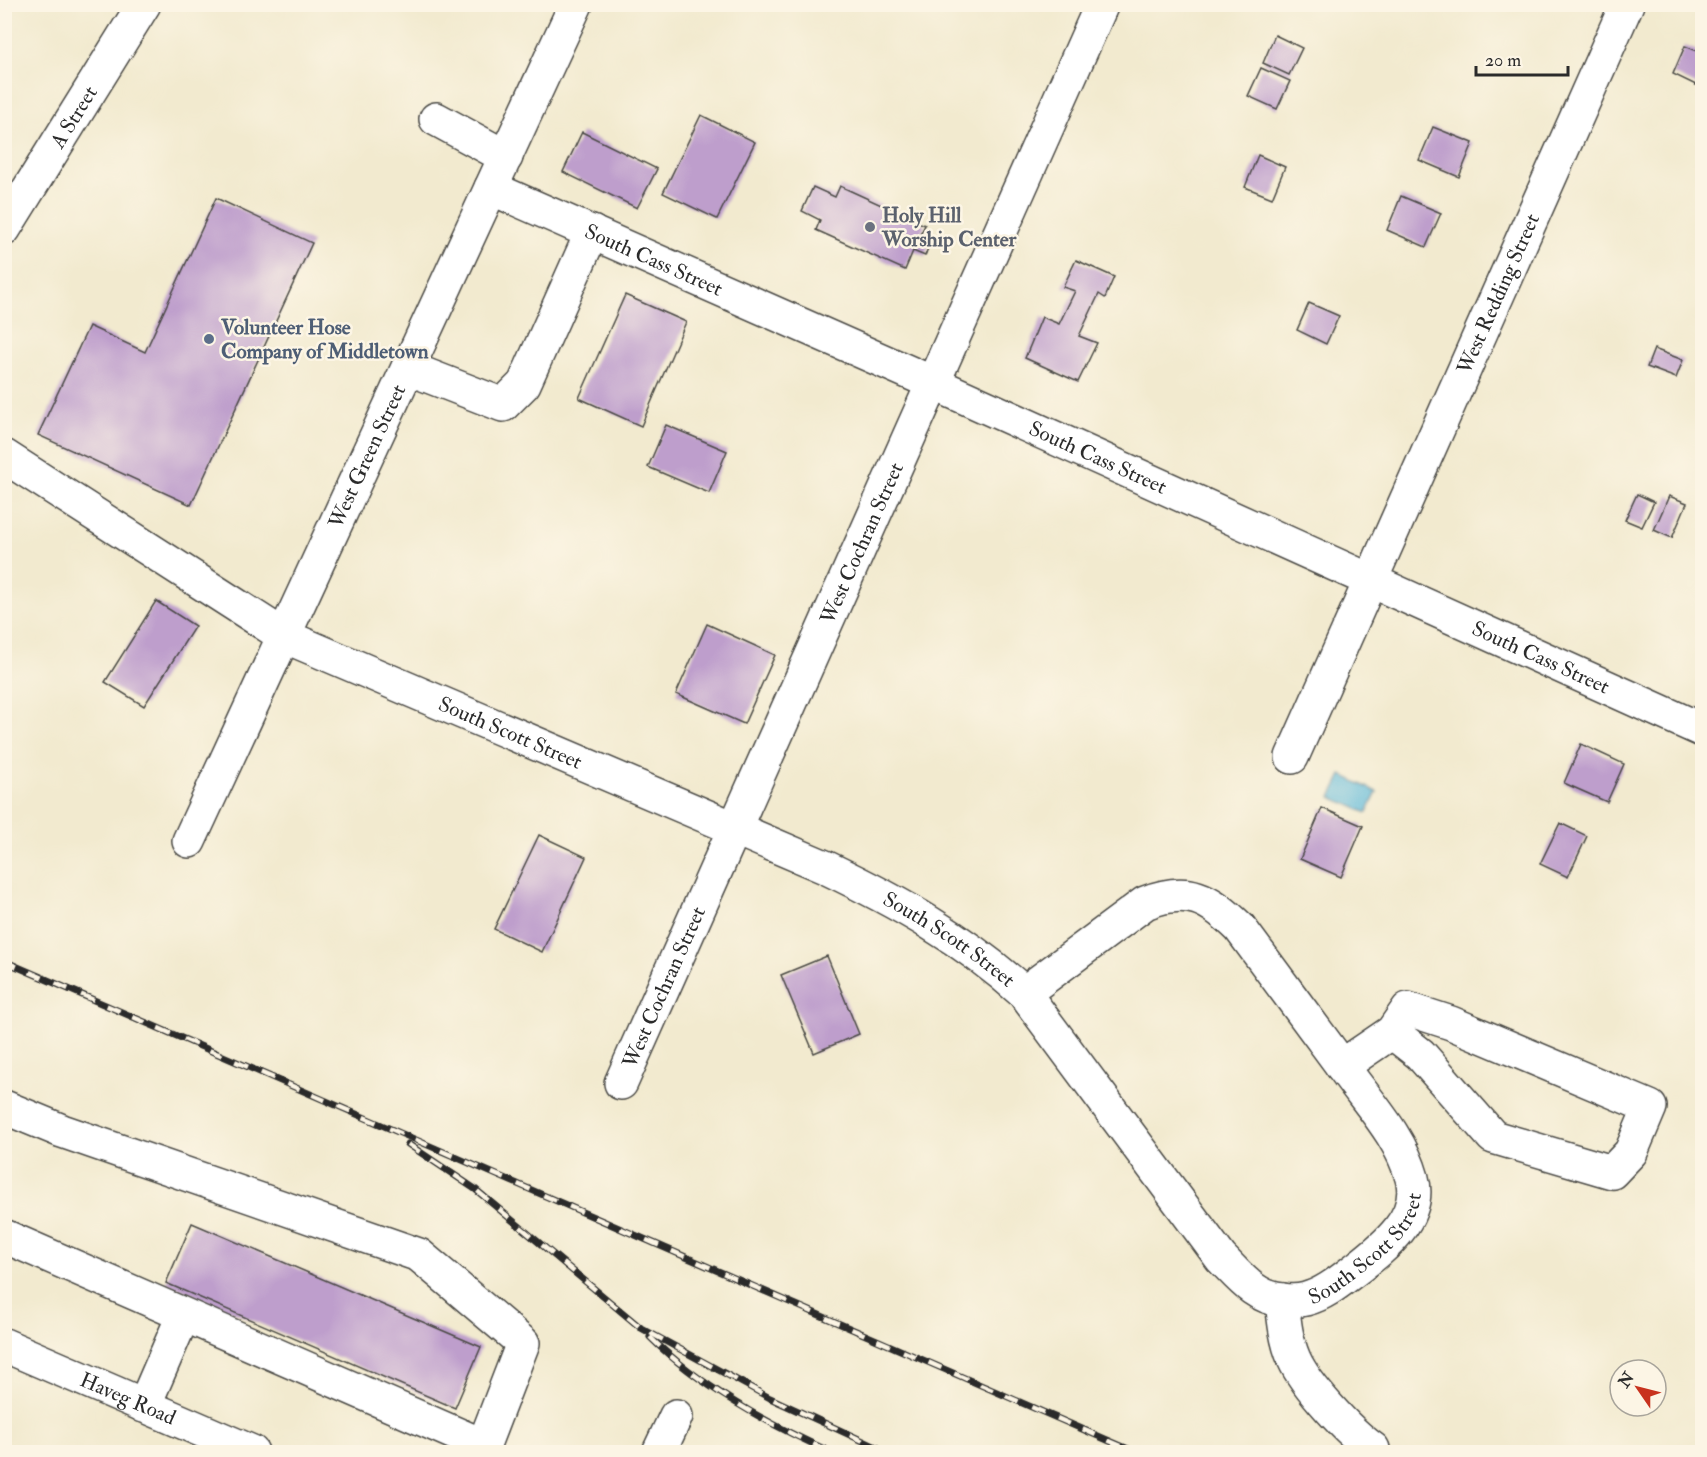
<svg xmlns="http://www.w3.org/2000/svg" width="1707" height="1457" viewBox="0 0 1707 1457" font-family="'IM FELL Double Pica',serif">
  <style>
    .water { fill: #5ab7d8; stroke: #427182; stroke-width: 1.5 }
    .building { fill: #be9ecc }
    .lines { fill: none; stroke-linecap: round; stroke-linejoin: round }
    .minor-casing { stroke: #494844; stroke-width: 36 }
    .minor { stroke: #fff; stroke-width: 33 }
    .rail-casing { stroke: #2b2b2b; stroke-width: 7 }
    .rail { stroke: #fcf5e5; stroke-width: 4.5; stroke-dasharray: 14; stroke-linecap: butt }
    .worship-dot { fill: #6b7280; stroke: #fcf5e5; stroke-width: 2 }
    .service-dot { fill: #5c6f8a; stroke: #fcf5e5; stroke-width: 2 }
    .labels { text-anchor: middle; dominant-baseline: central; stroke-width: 5; stroke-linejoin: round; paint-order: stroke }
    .street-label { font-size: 21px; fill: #2b2b2b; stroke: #fcf5e5 }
    .worship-label { font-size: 21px; font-weight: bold; fill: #5b616d; stroke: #fcf5e5; text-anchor: start }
    .service-label { font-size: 21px; font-weight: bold; fill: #4e5e75; stroke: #fcf5e5; text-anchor: start }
  </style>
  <rect width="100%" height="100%" fill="#fcf5e5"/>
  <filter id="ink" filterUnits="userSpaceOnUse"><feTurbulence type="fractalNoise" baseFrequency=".0167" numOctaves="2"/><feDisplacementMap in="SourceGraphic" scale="12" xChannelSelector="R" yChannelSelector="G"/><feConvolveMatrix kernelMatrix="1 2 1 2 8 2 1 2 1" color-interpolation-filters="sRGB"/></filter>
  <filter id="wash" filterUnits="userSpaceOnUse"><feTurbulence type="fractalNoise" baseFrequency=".008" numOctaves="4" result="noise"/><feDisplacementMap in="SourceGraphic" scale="24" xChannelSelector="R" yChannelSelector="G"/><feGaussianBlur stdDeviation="1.35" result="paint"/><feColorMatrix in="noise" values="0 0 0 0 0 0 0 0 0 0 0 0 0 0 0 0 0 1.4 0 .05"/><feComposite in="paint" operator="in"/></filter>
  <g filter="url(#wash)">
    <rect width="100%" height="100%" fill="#f2eacf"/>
    <path class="water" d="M1342 775 1377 792 1367 813 1331 797Z"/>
    <g id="blocks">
      <g class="building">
        <path d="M1275 35 1302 48 1289 75 1263 63Z"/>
        <path d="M1685 46 1702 53V88L1673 74Z"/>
        <path d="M1261 68 1290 81 1277 109 1248 96Z"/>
        <path d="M701 115 755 142 717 219 663 193Z"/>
        <path d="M1433 127 1473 143 1459 177 1419 160Z"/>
        <path d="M582 132 657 169 637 208 563 172Z"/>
        <path d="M1258 155 1285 167 1272 198 1245 187Z"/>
        <path d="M840 186 925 225 920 235 931 240 925 256 913 251 905 270 816 230 820 220 802 211 813 187 835 197Z"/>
        <path d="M1401 196 1441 213 1426 247 1387 230Z"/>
        <path d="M216 198 312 243 191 505 38 435 89 326 145 352Z"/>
        <path d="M1076 260 1114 277 1105 298 1099 294 1079 336 1097 343 1078 382 1025 358 1042 317 1059 324 1075 291 1063 287Z"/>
        <path d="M625 295 686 322 641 426 579 398Z"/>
        <path d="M1309 303 1339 316 1326 344 1297 330Z"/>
        <path d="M1654 349 1683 360 1676 378 1647 367Z"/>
        <path d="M666 425 727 451 709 493 648 467Z"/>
        <path d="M1637 494 1654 502 1642 527 1625 520Z"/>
        <path d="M1669 496 1687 503 1672 538 1654 530Z"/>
        <path d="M156 601 195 626 144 706 105 682Z"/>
        <path d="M707 624 775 655 744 724 676 694Z"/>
        <path d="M1581 744 1624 764 1607 802 1564 783Z"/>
        <path d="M1322 808 1363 826 1341 877 1300 859Z"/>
        <path d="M1560 823 1587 836 1568 877 1540 864Z"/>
        <path d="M539 835 586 857 542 952 494 929Z"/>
        <path d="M827 956 859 1034 814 1053 781 975Z"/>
        <path d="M192 1223 481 1347 455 1408 166 1283Z"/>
      </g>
    </g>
  </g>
  <g filter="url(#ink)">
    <use href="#blocks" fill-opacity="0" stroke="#494844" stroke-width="1.5"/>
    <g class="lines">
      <g class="minor-casing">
        <g id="minor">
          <path d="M436 119 506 157"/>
          <path id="s1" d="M491 188 933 383 1702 730"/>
          <path id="s2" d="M4 229 144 4"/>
          <path d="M408 368 503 405 524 384 592 232"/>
          <path id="s3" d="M4 456 284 636 825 867C898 902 963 938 1024 993L1221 1258C1239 1276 1255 1298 1283 1300 1290 1301 1299 1301 1306 1299 1325 1294 1340 1281 1356 1269 1383 1248 1423 1218 1412 1178 1401 1138 1372 1107 1348 1074 1312 1025 1276 977 1240 928 1209 898 1188 886 1145 903L1024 993"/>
          <path id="s4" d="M1292 757 1627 4"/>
          <path id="s5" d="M189 841 576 4"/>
          <path d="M1342 1066 1392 1032 1408 1009 1451 1023 1650 1107 1631 1152 1612 1172 1493 1137 1420 1054 1392 1032"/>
          <path id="s6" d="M621 1083 1102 4"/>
          <path d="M4 1107 62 1131 419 1255 523 1343 481 1452"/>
          <path d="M4 1236 484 1446"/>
          <path d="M1282 1300C1284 1320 1286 1341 1294 1359 1306 1386 1349 1432 1373 1449"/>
          <path id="s7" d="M4 1345 252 1452"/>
          <path d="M144 1406 183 1316"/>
          <path d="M659 1452 676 1416"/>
        </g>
      </g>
      <use href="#minor" class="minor"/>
      <g class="rail-casing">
        <g id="rail">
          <path d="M4 961 1135 1452"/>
          <path d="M408 1144 475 1189 641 1328 770 1398 887 1452"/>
          <path d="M650 1337C698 1385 769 1425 831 1452"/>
        </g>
      </g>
      <use href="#rail" class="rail"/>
    </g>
  </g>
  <circle class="worship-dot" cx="870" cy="227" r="6"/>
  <circle class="service-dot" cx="209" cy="339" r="6"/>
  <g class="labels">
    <g class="street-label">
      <text stroke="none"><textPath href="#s2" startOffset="132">A Street</textPath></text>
      <text stroke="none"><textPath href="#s1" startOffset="178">South Cass Street</textPath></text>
      <text stroke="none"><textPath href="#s4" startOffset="507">West Redding Street</textPath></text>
      <text stroke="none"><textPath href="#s5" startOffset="424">West Green Street</textPath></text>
      <text stroke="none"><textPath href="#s1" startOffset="664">South Cass Street</textPath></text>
      <text stroke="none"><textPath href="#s6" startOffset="591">West Cochran Street</textPath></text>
      <text stroke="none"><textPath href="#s1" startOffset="1150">South Cass Street</textPath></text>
      <text stroke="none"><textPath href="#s3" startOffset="579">South Scott Street</textPath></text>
      <text stroke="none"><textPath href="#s3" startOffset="1065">South Scott Street</textPath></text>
      <text stroke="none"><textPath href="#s6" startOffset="105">West Cochran Street</textPath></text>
      <text stroke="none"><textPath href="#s3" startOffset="1668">South Scott Street</textPath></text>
      <text stroke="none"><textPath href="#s7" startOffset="135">Haveg Road</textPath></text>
    </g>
    <g class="worship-label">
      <text x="882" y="215">Holy Hill<tspan x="882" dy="24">Worship Center</tspan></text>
    </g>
    <g class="service-label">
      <text x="221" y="327">Volunteer Hose<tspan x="221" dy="24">Company of Middletown</tspan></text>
    </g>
  </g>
  <rect width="1707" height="1457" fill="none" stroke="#fcf5e5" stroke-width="24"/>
  <g transform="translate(1638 1388) rotate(305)"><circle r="28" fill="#fcf5e5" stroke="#a8a49b" stroke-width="1.5"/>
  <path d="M0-4.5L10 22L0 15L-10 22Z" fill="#c8321e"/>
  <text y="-9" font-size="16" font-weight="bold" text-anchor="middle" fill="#2b2b2b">N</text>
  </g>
  <path d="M1476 66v9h92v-9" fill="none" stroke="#2b2b2b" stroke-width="3"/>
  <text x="1485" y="66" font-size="18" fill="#2b2b2b" stroke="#fcf5e5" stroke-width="4.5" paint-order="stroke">20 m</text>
</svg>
